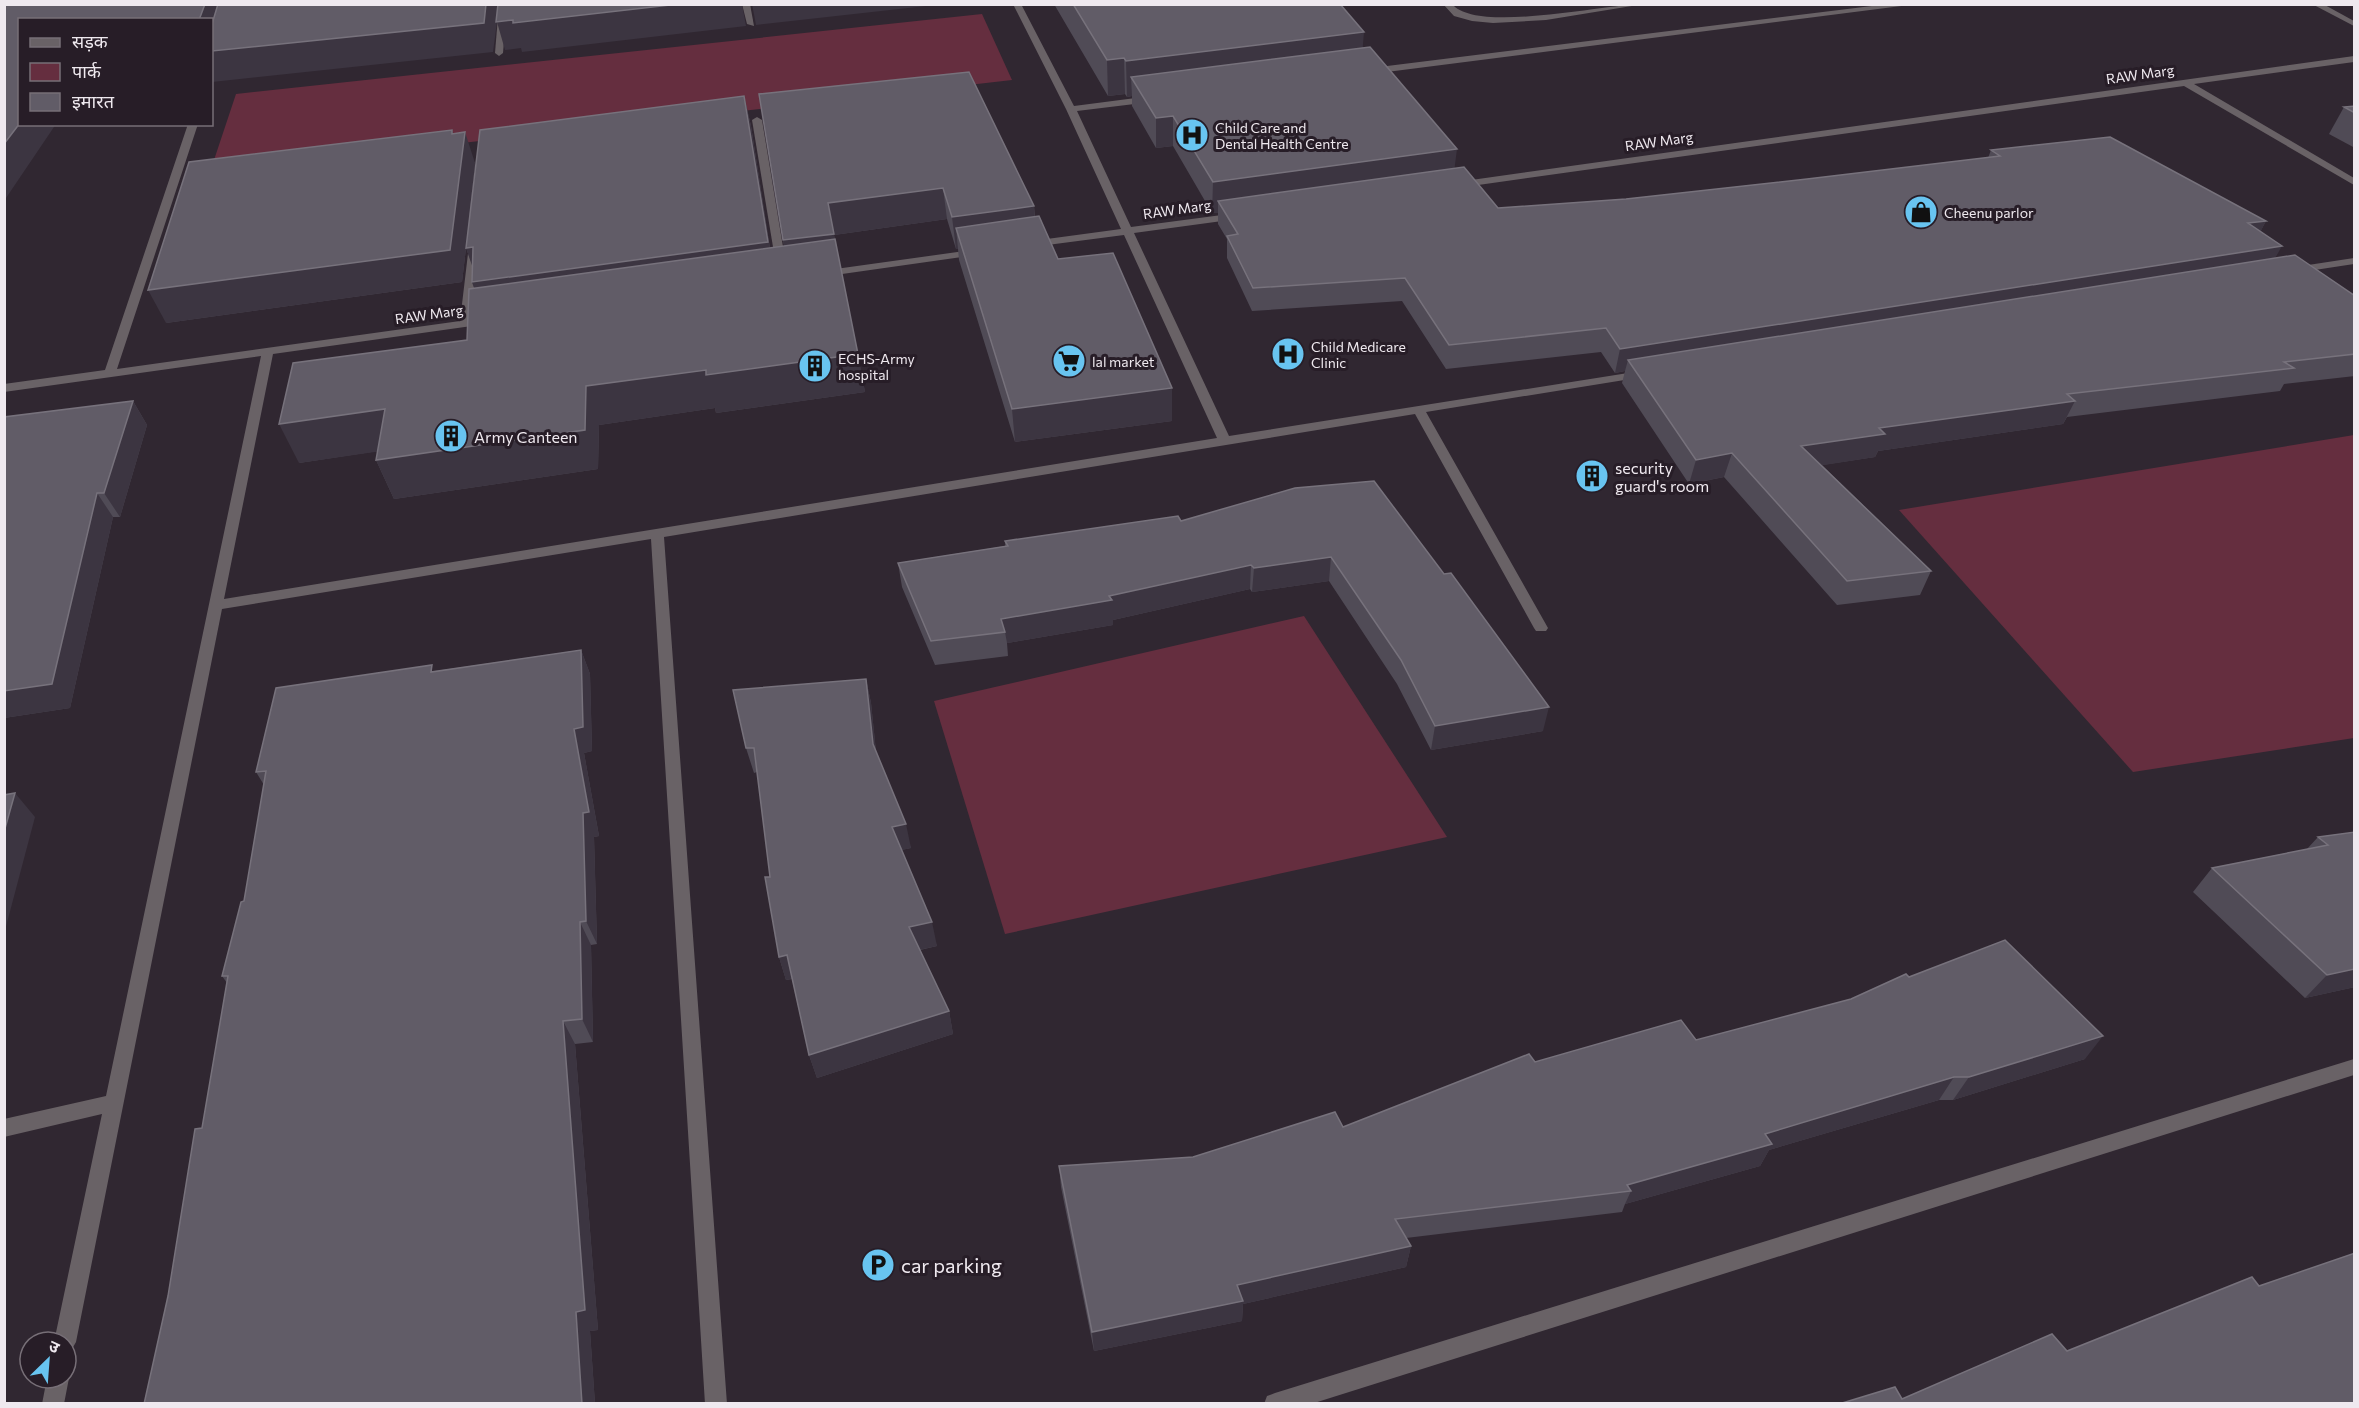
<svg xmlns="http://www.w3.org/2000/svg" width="2359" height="1408" viewBox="0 0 2359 1408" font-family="Commissioner,'Noto Sans Devanagari',sans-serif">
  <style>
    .green { fill: #652e3f }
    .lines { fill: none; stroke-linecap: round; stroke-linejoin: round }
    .street { fill: #696266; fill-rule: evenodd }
    .wall { fill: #504b56 }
    .shaded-wall { fill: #3c3541 }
    .building { fill: #615c67; stroke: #77727c; stroke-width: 1.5 }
    .labels { text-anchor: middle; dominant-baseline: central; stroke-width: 6; stroke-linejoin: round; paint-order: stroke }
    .far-street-label { font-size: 14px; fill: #efe9ef; stroke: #271d27 }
    .far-poi-label { font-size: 14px; fill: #efe9ef; stroke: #271d27; text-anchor: start }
    .poi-label { font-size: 16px; fill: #efe9ef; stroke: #271d27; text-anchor: start }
    .near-poi-label { font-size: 20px; fill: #efe9ef; stroke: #271d27; text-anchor: start }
  </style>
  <rect width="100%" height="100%" fill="#302731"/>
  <g class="green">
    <path d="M982 14 1012 80 210 172 236 94Z"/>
    <path d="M2354 435V738L2133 772 1899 510Z"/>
    <path d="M1304 616 1447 837 1005 934 934 701Z"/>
  </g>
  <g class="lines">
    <g class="street">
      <path d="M499 4H507L503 53 499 56 495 53Z"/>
      <path d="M742 4H750L754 26 747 24Z"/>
      <path d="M1013 4H1021L1074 106 1151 96 1156 99 1151 102 1077 111 1131 227 1237 213 1242 216 1237 219 1134 233 1229 436 1647 370 1649 373 1643 377 1426 412 1548 628 1546 631H1536L1534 628 1415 414 664 537 727 1404H705L651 539 222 609 76 1342 72 1349 66 1352V1342H54L102 1114 4 1137V1119L106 1096 261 356 4 392V384L105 370 188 124H198L117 369 460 321 469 245 474 242 479 245 471 320 486 318 492 321 486 324 273 354 224 599 1217 438 1124 235 1032 247 1027 244 1032 241 1121 229 1066 109Z"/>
      <path d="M1443 4H1452C1477 34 1604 4 1644 4L1546 20 1493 23 1472 21 1454 16Z"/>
      <path d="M1888 4H1917L1371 74 1366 71 1371 68Z"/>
      <path d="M2312 4H2323L2354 21V26Z"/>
      <path d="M2354 56V62L2194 84 2354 178V185L2184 86 1457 188 1452 185 1457 182Z"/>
      <path d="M757 117 762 120 786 265 781 268 776 265 752 120Z"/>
      <path d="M979 249 984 252 983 254 821 277 816 274 821 271Z"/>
      <path d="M2354 258V264L2295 273 2290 270 2295 267Z"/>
      <path d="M2354 1059V1075L1311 1404H1264L1267 1396 1275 1393Z"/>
      <path d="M66 1372 69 1378 64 1404H42L47 1378H66Z"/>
    </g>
  </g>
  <g class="wall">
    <path d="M1054 4H1340L1363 48 1454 169 1498 208 1626 199 1807 179 1988 158 1991 150 2266 221 2260 232 2275 258 2355 296V376L2284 384 2280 391 2067 417 2063 424 1878 451 1875 457 1822 465 1931 571 1920 595 1837 605 1724 477 1689 484 1622 383 1625 371 1615 373 1601 352 1446 369 1402 301 1252 311 1227 258V239L1218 224V213H1212L1173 146 1156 148 1132 106V96L1127 97 1125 94 1108 96Z"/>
    <path d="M759 94 1034 206 1035 217 1058 259 1172 421 1015 442 959 260 958 249H956L947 219 834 235 865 392 716 413 715 408 599 425 598 469 394 499 376 460 378 451 299 463 467 340 474 288 472 282 473 267 466 248 462 282 166 323 454 134 475 163 469 223 744 96 751 126 770 248 784 246Z"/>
    <path d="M2355 106V148L2329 134 2344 107Z"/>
    <path d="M133 401 147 425 120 517H113L70 708 4 718V417Z"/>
    <path d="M1295 488 1543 731 1431 750 1397 684 1329 581 1252 592 1250 589 1113 620V625L1007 643 1008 656 935 665 902 587 898 563 1005 546V541L1181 521Z"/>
    <path d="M581 650 590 674 592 751 584 753 599 836 594 837 597 944 591 945 593 1042 575 1044 598 1330 590 1331 595 1404H144L168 1296 202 1128 227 983 222 976 244 901 264 785 256 772 435 671Z"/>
    <path d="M866 679 871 703 876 752 911 848 901 850 937 946 920 950 949 1011 953 1034 817 1078 809 1055 792 979 786 980 779 957 770 877 757 772 754 773 746 748Z"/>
    <path d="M2355 832V987L2305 998 2193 892 2212 868 2307 849 2318 837Z"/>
    <path d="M1909 977 2085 1059 1953 1100H1939L1769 1150 1760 1166 1625 1204 1622 1212 1406 1238 1411 1246 1406 1267 1243 1304 1242 1321 1094 1351 1061 1187 1059 1166 1193 1157 1343 1127 1535 1062 1696 1040 1851 999Z"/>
  </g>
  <g class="shaded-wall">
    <path d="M205 4H227L212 50V20H199Z"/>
    <path d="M486 4H742L746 26 522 52 521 48 505 50 497 22 493 52 212 82V51Z"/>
    <path d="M752 4H925L926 6 756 25Z"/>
    <path d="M1364 32 1361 68 1131 77 1132 96 1127 97 1126 61Z"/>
    <path d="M1124 58 1125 94 1108 96 1107 60Z"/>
    <path d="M744 96 751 126 774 274 484 315 472 282Z"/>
    <path d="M1173 116V146L1156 148V118Z"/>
    <path d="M20 123V124H56L4 201V144Z"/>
    <path d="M452 130 462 156 465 132 475 163 466 248 473 247 477 280 466 248 462 282 166 323 148 290 452 134Z"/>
    <path d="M1457 149 1453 180 1218 201V213H1212L1213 182Z"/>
    <path d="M943 188 947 219 834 235 840 265 790 272 783 240 828 203Z"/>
    <path d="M1034 206 1036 238 956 228 958 249H956L952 217Z"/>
    <path d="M2266 221 2254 244 2248 223Z"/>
    <path d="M2282 246 2269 269 1628 360 1625 371 1615 373 1620 349Z"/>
    <path d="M858 354 865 392 716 413 715 408 599 425 598 469 394 499 376 460 586 386 706 370Z"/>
    <path d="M1172 388V421L1015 442 1012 409Z"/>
    <path d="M133 401 147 425 120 517 104 493Z"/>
    <path d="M2075 401 2063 424 1878 451 1875 457 1793 470 1801 446 1879 428Z"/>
    <path d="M385 409 402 448 299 463 279 424Z"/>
    <path d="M1732 453 1724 477 1689 484 1696 460Z"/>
    <path d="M97 493 113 517 70 708 4 718V691Z"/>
    <path d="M1331 557 1329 581 1252 592 1254 568Z"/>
    <path d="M1251 565 1250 589 1113 620V625L1007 643 1005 632 1001 619Z"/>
    <path d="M581 650 590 674 592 751 584 753 599 836 594 837 597 944 586 921 583 813 574 729Z"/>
    <path d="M866 679 871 703 878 769 873 744Z"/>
    <path d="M1549 707 1543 731 1431 750 1435 726Z"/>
    <path d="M15 793 35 817 4 934V832Z"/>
    <path d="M906 824 911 848 897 851 892 827Z"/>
    <path d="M580 922 591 945 593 1042 582 1019Z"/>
    <path d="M932 922 937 946 914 951 909 927Z"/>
    <path d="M787 955 794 978 786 980 779 957Z"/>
    <path d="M2355 969V987L2305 998 2327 975Z"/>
    <path d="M949 1011 953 1034 817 1078 809 1055Z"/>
    <path d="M563 1021 575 1044 598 1330 590 1331 595 1404H582L576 1312Z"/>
    <path d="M2103 1036 2085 1059 1953 1100 1969 1077Z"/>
    <path d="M1954 1077 1939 1100 1769 1150 1760 1166 1625 1204 1631 1191 1627 1185 1765 1134Z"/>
    <path d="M1411 1246 1406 1267 1243 1304 1242 1321 1094 1351 1092 1332 1237 1285Z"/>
  </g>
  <g class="building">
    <path d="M4 4H205L199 20H20V123L4 144Z"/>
    <path d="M218 4H486L484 23 212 51V24Z"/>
    <path d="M498 4H679L513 23V20L496 22Z"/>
    <path d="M1073 4H1340L1364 32 1126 61 1124 58 1107 60Z"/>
    <path d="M1370 47 1457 149 1213 182 1173 116 1156 118 1131 77Z"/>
    <path d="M969 72 1034 206 952 217 943 188 828 203 834 234 783 240 759 94Z"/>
    <path d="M744 96 768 242 472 282 473 247 466 248 480 130Z"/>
    <path d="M2355 106V113L2344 107Z"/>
    <path d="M452 130V134L465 132 450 250 148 290 189 162Z"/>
    <path d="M2110 137 2266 221 2248 223 2282 246 1620 349 1606 328 1449 345 1405 278 1253 288 1227 236 1238 234 1218 201 1464 167 1498 208 1626 199 1807 179 2000 156 1991 150Z"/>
    <path d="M1039 216 1058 259 1113 253 1172 388 1012 409 956 228Z"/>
    <path d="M835 239 858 354 706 375V370L586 386 585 430 376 460 385 409 279 424 293 363 467 340 469 289Z"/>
    <path d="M2295 255 2355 296V354L2284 362 2294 368 2067 394 2075 401 1879 428 1885 434 1801 446 1931 571 1847 581 1732 453 1696 460 1628 360Z"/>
    <path d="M133 401 104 493H97L52 684 4 691V417Z"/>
    <path d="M1374 481 1444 574 1451 573 1549 707 1435 726 1401 660 1331 557 1254 568 1251 565 1109 596 1112 600 1001 619 1005 632 931 641 898 563 1008 546 1005 541 1178 516 1181 521 1295 488Z"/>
    <path d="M581 650 583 727 574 729 589 812 583 813 586 921 580 922 582 1019 563 1021 585 1310 576 1312 582 1404H144L168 1296 195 1129 202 1128 228 976H222L241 902 244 901 266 771 256 772 276 688 432 665 431 672Z"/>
    <path d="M866 679 873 744 906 824 892 827 932 922 909 927 949 1011 809 1055 787 955 779 957 765 877H770L754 748H746L733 690Z"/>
    <path d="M15 793 4 832V795Z"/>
    <path d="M2355 832V969L2327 975 2212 868 2328 845 2318 837Z"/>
    <path d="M2005 940 2103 1036 1969 1077H1954L1765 1134 1772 1144 1627 1185 1631 1191 1395 1219 1411 1246 1237 1285 1243 1301 1092 1332 1059 1166 1193 1157 1335 1112 1343 1127 1529 1054 1535 1062 1681 1020 1696 1040 1851 999 1906 974 1909 977Z"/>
    <path d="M2355 1253V1404H1839L1895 1387 1902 1399 2052 1334 2067 1351 2252 1277 2259 1286Z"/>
  </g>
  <defs>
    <g id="hospital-disc" transform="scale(1.725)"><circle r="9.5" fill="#68c4f0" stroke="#271d27"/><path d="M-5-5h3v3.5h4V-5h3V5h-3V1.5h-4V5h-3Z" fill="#111"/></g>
    <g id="shop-disc" transform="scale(1.725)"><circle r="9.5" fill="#68c4f0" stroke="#271d27"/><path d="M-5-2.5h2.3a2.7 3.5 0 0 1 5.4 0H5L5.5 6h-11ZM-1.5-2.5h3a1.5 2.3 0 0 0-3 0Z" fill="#111"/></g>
    <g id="supermarket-disc" transform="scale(1.725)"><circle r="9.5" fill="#68c4f0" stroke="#271d27"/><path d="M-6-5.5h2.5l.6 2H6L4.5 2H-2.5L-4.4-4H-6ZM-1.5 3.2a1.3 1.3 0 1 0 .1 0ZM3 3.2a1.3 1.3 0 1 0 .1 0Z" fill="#111"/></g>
    <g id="building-disc" transform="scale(1.725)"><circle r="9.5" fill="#68c4f0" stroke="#271d27"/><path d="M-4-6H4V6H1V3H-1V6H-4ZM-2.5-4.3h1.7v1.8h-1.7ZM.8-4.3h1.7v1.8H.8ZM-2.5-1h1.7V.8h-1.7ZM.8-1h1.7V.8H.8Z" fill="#111"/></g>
    <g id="parking-disc" transform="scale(1.725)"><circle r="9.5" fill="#68c4f0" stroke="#271d27"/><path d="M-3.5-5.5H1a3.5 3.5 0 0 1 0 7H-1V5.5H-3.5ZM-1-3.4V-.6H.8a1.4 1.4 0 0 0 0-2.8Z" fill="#111"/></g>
  </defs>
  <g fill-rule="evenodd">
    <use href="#hospital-disc" x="1192" y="135"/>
    <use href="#shop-disc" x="1921" y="212"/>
    <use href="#hospital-disc" x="1288" y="354"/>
    <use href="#supermarket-disc" x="1069" y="361"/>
    <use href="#building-disc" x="815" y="366"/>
    <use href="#building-disc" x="451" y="436"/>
    <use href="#building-disc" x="1592" y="476"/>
    <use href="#parking-disc" x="878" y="1265"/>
  </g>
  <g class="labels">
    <g class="far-street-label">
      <text transform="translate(2140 74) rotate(-8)">RAW Marg</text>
      <text transform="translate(1659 141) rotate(-8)">RAW Marg</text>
      <text transform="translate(1177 209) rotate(-8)">RAW Marg</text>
      <text transform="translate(429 314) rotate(-8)">RAW Marg</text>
    </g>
    <g class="far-poi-label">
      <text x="1215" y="127">Child Care and<tspan x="1215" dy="16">Dental Health Centre</tspan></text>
      <text x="1944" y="212">Cheenu parlor</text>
      <text x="1311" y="346">Child Medicare<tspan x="1311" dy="16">Clinic</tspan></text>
      <text x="838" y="358">ECHS-Army<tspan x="838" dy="16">hospital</tspan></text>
      <text x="1092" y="361">lal market</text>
    </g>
    <g class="poi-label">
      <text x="474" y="436">Army Canteen</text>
      <text x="1615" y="467">security<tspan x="1615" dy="18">guard's room</tspan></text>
    </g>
    <g class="near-poi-label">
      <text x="901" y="1265">car parking</text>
    </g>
  </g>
  <rect width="2359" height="1408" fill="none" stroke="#efe9ef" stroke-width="12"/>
  <rect x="18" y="18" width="195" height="108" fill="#271d27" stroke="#776f77" stroke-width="1.5"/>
  <rect x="30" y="38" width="30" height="9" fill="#696266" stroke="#776f77" stroke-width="1.5"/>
  <text x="72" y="48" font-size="18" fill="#efe9ef">सड़क</text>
  <rect x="30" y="63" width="30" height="18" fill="#652e3f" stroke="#776f77" stroke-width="1.5"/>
  <text x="72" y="78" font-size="18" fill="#efe9ef">पार्क</text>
  <rect x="30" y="93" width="30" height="18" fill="#615c67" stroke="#776f77" stroke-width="1.5"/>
  <text x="72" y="108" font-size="18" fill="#efe9ef">इमारत</text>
  <g transform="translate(48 1360) rotate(25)"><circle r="28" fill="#271d27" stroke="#776f77" stroke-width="1.5"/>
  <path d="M0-4.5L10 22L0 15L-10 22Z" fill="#68c4f0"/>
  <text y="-9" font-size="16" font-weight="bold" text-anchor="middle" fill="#efe9ef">उ</text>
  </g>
</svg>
